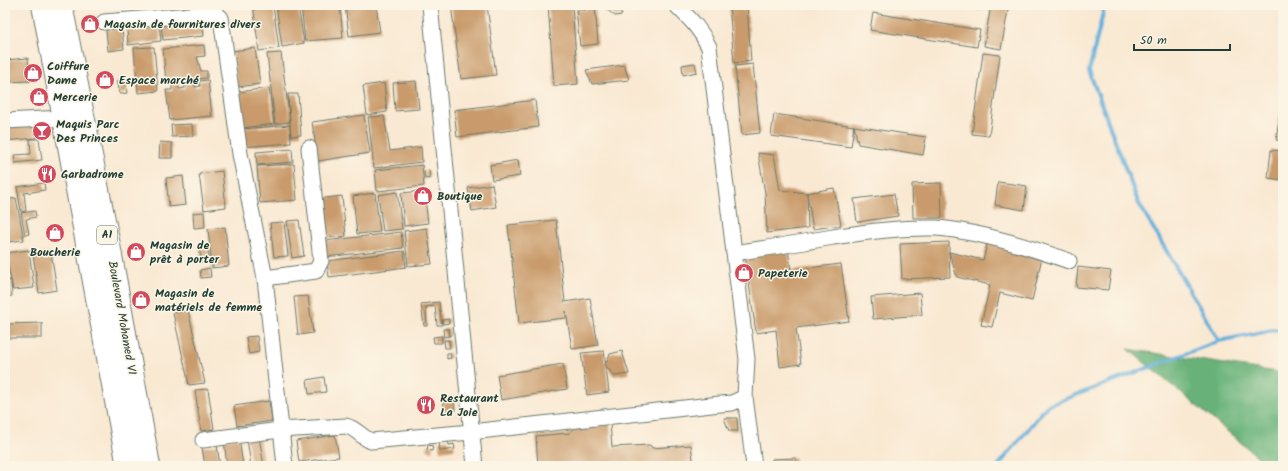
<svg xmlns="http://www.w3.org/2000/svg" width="1288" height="471" viewBox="0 0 1288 471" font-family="Kalam,sans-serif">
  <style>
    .forest { fill: #68b279; stroke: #447856 }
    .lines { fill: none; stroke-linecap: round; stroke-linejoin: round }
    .stream { stroke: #62afdb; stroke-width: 4 }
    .building { fill: #c99b6c }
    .street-casing { stroke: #6b796c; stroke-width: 17 }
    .primary-casing { stroke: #6b796c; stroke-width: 24 }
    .street { stroke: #fff; stroke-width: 15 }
    .primary { stroke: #fff; stroke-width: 22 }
    .labels { text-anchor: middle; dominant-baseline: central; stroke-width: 3; stroke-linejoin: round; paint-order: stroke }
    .shield { fill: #fcf5e5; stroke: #617469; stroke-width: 1 }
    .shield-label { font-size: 11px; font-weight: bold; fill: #1f3d34 }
    .poi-label { font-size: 12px; font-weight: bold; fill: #1f3d34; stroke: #fcf5e5; text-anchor: start }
    .street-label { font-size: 12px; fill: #1f3d34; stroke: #fcf5e5 }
  </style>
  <rect width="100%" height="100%" fill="#fcf5e5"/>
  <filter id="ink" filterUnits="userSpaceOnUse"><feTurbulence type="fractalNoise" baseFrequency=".025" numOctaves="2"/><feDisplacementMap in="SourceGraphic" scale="8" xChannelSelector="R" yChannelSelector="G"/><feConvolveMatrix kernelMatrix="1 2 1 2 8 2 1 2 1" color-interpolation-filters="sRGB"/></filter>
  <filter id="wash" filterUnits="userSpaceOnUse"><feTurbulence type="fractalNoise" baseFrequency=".012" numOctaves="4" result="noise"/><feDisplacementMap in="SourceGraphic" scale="16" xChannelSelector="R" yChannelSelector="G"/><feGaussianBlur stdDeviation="0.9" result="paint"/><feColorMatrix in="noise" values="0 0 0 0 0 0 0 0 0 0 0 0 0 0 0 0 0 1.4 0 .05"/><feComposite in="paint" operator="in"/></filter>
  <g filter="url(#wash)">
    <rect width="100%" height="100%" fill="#f9e9d3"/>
    <path class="forest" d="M1128 349 1283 373V466H1269Z"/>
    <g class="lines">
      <g class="stream">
        <path d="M1105 5 1089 71 1138 202 1219 341"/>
        <path d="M998 466 1047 406 1219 341 1283 328"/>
      </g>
    </g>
    <g id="blocks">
      <g class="building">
        <path d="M253 5H273L279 48 259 51Z"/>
        <path d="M276 5H298L304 43 282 47Z"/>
        <path d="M301 5H340L343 38 305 41Z"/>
        <path d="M345 5H376L380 32 349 36Z"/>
        <path d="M451 5H487L496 75 461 79Z"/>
        <path d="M548 5H572L578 84 554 86Z"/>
        <path d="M586 5H595L598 44 580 46 576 10H586Z"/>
        <path d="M613 5H617L622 15 615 16 606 9Z"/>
        <path d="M729 5H747L751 61 734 63Z"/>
        <path d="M953 5H981L980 10Z"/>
        <path d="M991 5H1009L1001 49 984 46Z"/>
        <path d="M873 13 980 30 977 47 870 30Z"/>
        <path d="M202 22 204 36 163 40 161 26Z"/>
        <path d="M159 25 161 41 128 45 127 28Z"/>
        <path d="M122 28 124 49 108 51 106 30Z"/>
        <path d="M204 45 205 56 197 57 201 71H207V78L166 83 163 49Z"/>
        <path d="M154 47 158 91 138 93 134 48Z"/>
        <path d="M255 48 260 84 237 87 232 51Z"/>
        <path d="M281 53 290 122 275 124 267 54Z"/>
        <path d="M983 53 1000 55 989 136 972 134Z"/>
        <path d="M28 58 30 81 5 82V60Z"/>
        <path d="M695 63 697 72 683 75 682 65Z"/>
        <path d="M753 64 760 133 742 135 735 66Z"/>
        <path d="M624 65 629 80 592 84 586 70Z"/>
        <path d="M125 80 127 93 120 94 117 81Z"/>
        <path d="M208 80 212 116 170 120 166 90H172V84L178 83 179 89 185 88 184 82 195 81V87L200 86 199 81Z"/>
        <path d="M416 81 419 109 395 111 393 83Z"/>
        <path d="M384 83 387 112 367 115 363 86Z"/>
        <path d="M269 88 274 124 242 128 238 92Z"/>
        <path d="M288 94H298L301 135 291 136Z"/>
        <path d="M535 100 538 127 457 137 454 110Z"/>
        <path d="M774 114 854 126 851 147 771 136Z"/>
        <path d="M1280 114H1283V141L1276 140Z"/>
        <path d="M364 115 370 153 318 161 312 122Z"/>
        <path d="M384 116 390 151 421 147 422 162 374 168 368 117Z"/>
        <path d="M34 122 36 138 5 141V125Z"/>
        <path d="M192 124 193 136 172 137 171 125Z"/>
        <path d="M290 125 291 143 243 147 241 129Z"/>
        <path d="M854 126 926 137 923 155 858 144Z"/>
        <path d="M30 139H39L42 160 15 163 14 155 31 154Z"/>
        <path d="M160 142 172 143V158H159Z"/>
        <path d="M292 149 293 162 257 165 256 152Z"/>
        <path d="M1271 150 1283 151V180L1268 178Z"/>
        <path d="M758 153 774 155 780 190 807 193 808 228 767 233 765 193Z"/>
        <path d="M518 160 520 176 492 180 490 165Z"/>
        <path d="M294 164 297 200 260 203 257 166Z"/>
        <path d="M422 165 424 186 377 191 375 170Z"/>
        <path d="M429 170 430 178 425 179 424 171Z"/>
        <path d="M222 171 226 207 204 210 199 174Z"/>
        <path d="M183 176 186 205 169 207 166 178Z"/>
        <path d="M998 182 1027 186 1024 210 995 205Z"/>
        <path d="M44 183 45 190 24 193 26 211 21 212 17 187Z"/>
        <path d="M941 183 942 218H913L912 184Z"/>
        <path d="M492 184 496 207 472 211 468 188Z"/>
        <path d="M834 188 841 225 813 229 807 193Z"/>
        <path d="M424 191 428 223 404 226 401 193Z"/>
        <path d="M397 192 402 229 383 231 378 195Z"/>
        <path d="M375 193 380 232 357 234 353 196Z"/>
        <path d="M894 194 898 216 857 222 854 199Z"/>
        <path d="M342 196 346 236 323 238 318 199Z"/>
        <path d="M16 198 24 240 8 242 5 227V200Z"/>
        <path d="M35 211 36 217 26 219 29 234 25 235 21 213Z"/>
        <path d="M204 212 205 227 194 228 193 213Z"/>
        <path d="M299 220 304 256 292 258 287 221Z"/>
        <path d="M556 220 565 302 590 298 598 345 572 349 566 311V318L519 323 508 225Z"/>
        <path d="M284 222 288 256 274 257 270 223Z"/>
        <path d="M225 227 229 266 212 268 208 229Z"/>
        <path d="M427 228 432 264 408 266 404 231Z"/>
        <path d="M401 232 403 248 326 257 324 241Z"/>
        <path d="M988 240 1043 253 1032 301 1000 293 992 327 981 325 990 285 957 277 949 252 950 277 902 279 900 244 949 242V252L983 260Z"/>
        <path d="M207 247 210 262 202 263 199 248Z"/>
        <path d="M788 249 791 270 841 264 849 321 796 328 801 364 780 367 776 330 756 333 745 255Z"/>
        <path d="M29 250 34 288 13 290 7 260H5V253Z"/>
        <path d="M404 251 406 267 329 277 327 261Z"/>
        <path d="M51 252 57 290 39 293 33 255Z"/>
        <path d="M1078 267 1111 271 1108 290 1076 287Z"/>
        <path d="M210 268 211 277 201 278 200 270Z"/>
        <path d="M11 280 12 296H5V281Z"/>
        <path d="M920 293 922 315 873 319 871 297Z"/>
        <path d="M308 296 313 333 298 335 294 297Z"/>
        <path d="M439 302 442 325H437L435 306 426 307 427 326H424L421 304Z"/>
        <path d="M188 310 205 383 189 385 173 313Z"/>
        <path d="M449 319V323L443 324 442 320Z"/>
        <path d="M42 323V338H5V324Z"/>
        <path d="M443 329H449L450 336 444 337Z"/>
        <path d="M257 336 259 352 249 354 246 337Z"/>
        <path d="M442 336V343H434L433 337Z"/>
        <path d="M444 340H449L450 348H445Z"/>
        <path d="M604 351 609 392 587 395 581 353Z"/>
        <path d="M622 351 629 374 614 376 605 365 610 354Z"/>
        <path d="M447 353H450L451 358 447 359Z"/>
        <path d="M563 364 567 389 501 400 497 375Z"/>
        <path d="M324 377 326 392 309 394 307 380Z"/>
        <path d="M208 389 214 429 201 431 195 390Z"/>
        <path d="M454 397 455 411H444L443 398Z"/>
        <path d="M269 401 272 421 237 426 234 406Z"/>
        <path d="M724 418H737L738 431H729Z"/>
        <path d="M610 424 612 447 650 445 652 448 691 445 694 466H538L536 436 570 433 574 428Z"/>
        <path d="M335 435 339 457 299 462 296 441Z"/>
        <path d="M259 437 264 466H251L247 439Z"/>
        <path d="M239 438 243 466H227L224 440Z"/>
        <path d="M448 440 449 445 454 444 455 449 440 451 439 441Z"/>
        <path d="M217 445 220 466H205L202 447Z"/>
        <path d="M428 445 433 446 432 451 427 450Z"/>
        <path d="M796 458V466H772V459Z"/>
      </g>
    </g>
  </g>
  <g filter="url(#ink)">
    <use href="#blocks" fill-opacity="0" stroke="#6b796c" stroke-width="1"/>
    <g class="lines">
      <g class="street-casing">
        <g id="street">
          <path d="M430 5 475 466"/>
          <path d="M104 22 216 13 221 18 240 154 265 278 285 466"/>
          <path d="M5 121 63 118"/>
          <path d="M734 253C767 248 800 243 833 237 867 232 902 227 936 228 979 231 1029 247 1069 261"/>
          <path d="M265 278 316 271 321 261 309 148"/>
          <path d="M745 397 754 466"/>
          <path d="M203 440 280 430 346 426C356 428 361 437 371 441L471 432 720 404 732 403 745 397 747 359 709 47C700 28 690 19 676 5"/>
        </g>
      </g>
      <g class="primary-casing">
        <g id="primary">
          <path d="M43 5 128 466"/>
          <path d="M61 5 109 245 149 466"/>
        </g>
      </g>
      <use href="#street" class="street"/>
      <use href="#primary" class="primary"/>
    </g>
  </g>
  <defs>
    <g id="shop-disc" transform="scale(1)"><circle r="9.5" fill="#d1495b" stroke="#fcf5e5"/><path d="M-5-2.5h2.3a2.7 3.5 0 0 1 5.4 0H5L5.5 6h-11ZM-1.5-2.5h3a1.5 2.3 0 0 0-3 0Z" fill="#fff"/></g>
    <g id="bar-disc" transform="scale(1)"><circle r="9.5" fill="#d1495b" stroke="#fcf5e5"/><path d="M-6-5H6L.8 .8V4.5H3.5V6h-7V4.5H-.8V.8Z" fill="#fff"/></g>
    <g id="restaurant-disc" transform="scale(1)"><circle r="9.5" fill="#d1495b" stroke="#fcf5e5"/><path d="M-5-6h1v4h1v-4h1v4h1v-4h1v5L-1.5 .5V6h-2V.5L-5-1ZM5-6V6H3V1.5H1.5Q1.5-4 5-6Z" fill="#fff"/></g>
  </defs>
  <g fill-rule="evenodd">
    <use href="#shop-disc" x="90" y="24"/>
    <use href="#shop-disc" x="33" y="73"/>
    <use href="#shop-disc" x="105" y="80"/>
    <use href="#shop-disc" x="39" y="97"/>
    <use href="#bar-disc" x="42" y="131"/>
    <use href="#restaurant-disc" x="47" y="174"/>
    <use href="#shop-disc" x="423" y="196"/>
    <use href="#shop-disc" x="55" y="233"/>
    <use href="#shop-disc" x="136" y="252"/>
    <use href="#shop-disc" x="744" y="273"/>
    <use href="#shop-disc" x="141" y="300"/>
    <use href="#restaurant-disc" x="426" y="405"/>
  </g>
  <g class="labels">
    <rect class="shield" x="97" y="226" width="20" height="18" rx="3"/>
    <g class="shield-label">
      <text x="107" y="235">A1</text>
    </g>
    <g class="poi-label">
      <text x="104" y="24">Magasin de fournitures divers</text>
      <text x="47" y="66">Coiffure<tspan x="47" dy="14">Dame</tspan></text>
      <text x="119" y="80">Espace marché</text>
      <text x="53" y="97">Mercerie</text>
      <text x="56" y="124">Maquis Parc<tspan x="56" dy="14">Des Princes</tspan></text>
      <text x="61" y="174">Garbadrome</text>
      <text x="437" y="196">Boutique</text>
      <text x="150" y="245">Magasin de<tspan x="150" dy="14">prêt à porter</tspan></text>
      <text x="55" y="252" text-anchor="middle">Boucherie</text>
      <text x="758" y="273">Papeterie</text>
      <text x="155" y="293">Magasin de<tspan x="155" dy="14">matériels de femme</tspan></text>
      <text x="440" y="398">Restaurant<tspan x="440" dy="14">La Joie</tspan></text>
    </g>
    <g class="street-label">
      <text transform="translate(122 318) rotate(80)">Boulevard Mohamed VI</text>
    </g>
  </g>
  <rect width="1288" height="471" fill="none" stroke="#fcf5e5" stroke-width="20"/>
  <path d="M1134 44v6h96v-6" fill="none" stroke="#1f3d34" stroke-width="2"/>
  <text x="1140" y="44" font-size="12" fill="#1f3d34" stroke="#fcf5e5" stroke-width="3" paint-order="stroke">50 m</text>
</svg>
